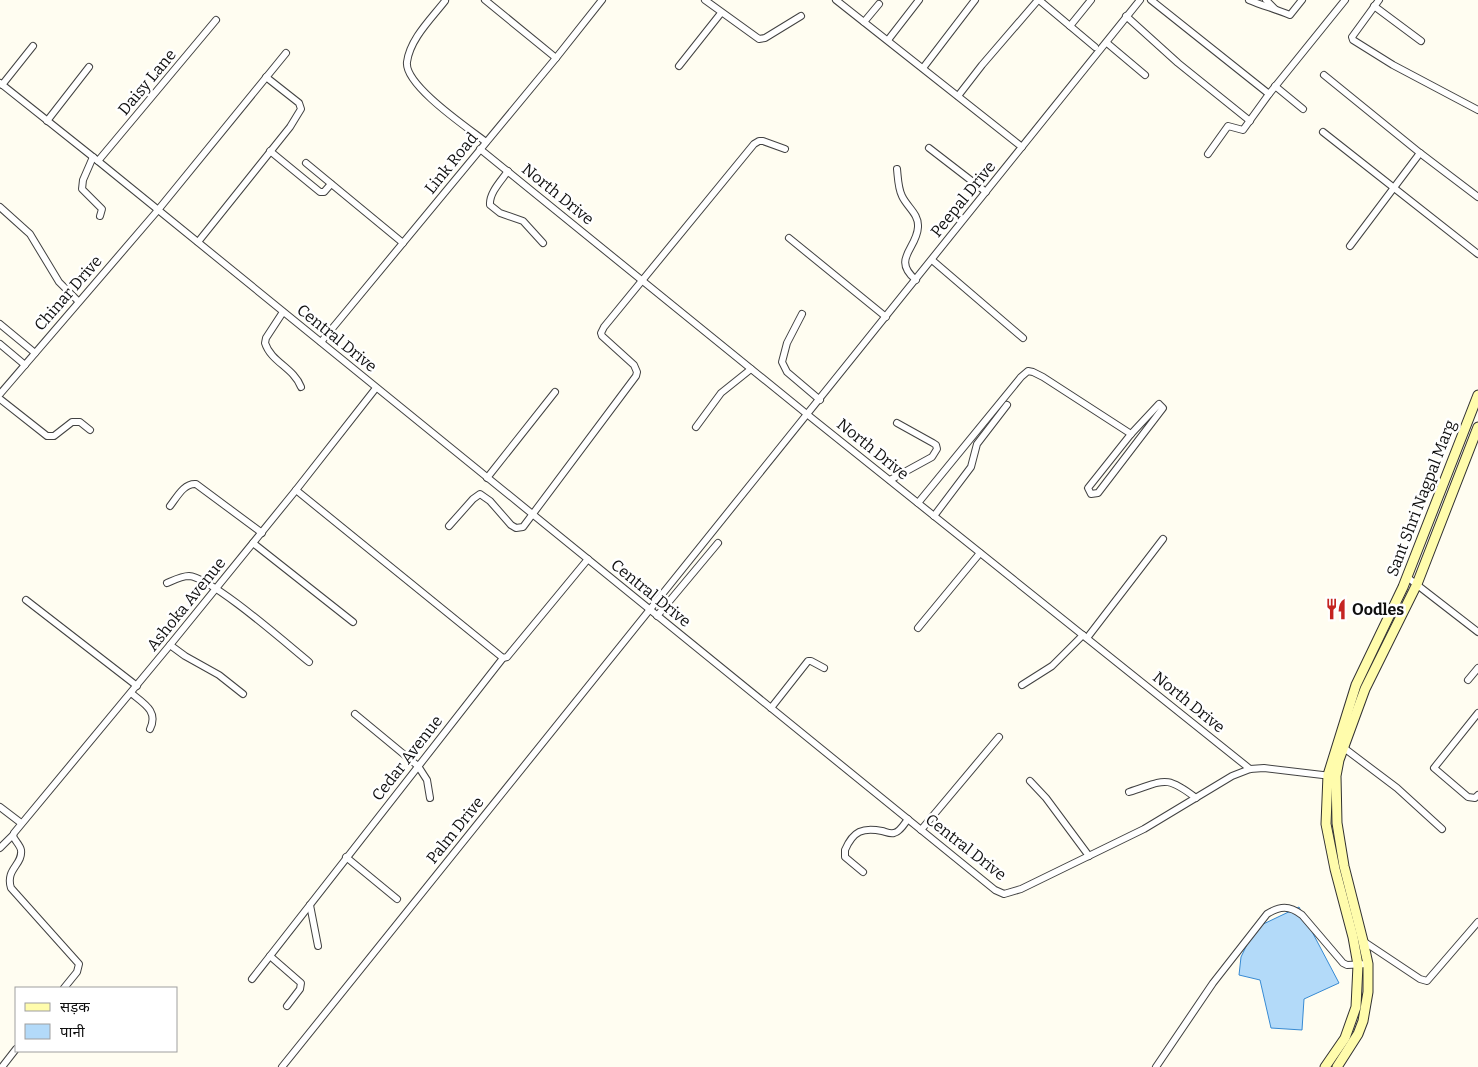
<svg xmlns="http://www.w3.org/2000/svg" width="1478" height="1067" viewBox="0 0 1478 1067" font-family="Bitter,'Noto Sans Devanagari',serif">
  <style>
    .water { fill: #b3daf9; stroke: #378ad3 }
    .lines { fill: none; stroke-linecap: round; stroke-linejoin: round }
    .minor-casing { stroke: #424242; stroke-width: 8 }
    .secondary-casing { stroke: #313131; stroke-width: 11 }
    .minor { stroke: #fff; stroke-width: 6 }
    .secondary { stroke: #fffcac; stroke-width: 9 }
    .labels { text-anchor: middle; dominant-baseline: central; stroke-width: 5; stroke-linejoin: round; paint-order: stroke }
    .street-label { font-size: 16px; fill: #0f0f0f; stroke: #fff }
    .poi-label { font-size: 16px; font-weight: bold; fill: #0f0f0f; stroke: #fff; text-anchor: start }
  </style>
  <rect width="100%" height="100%" fill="#fffdf1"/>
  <path class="water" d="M1299 907 1339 983 1304 999 1302 1030 1271 1028 1260 980 1239 975 1241 957 1255 928Z"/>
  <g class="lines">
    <g class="minor-casing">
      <g id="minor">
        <path d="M485 0 556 58"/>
        <path d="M705 0 759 39 765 38 801 16"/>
        <path d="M836 0 1022 147"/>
        <path d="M1039 0 1070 26"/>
        <path d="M1091 0 1070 26 1095 47"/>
        <path d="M1151 0 1269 94 1345 0"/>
        <path d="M1249 0C1263 6 1276 9 1290 15L1302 0"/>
        <path d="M1266 0 1275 9"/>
        <path d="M1379 0 1352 37 1353 40 1393 65 1478 110"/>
        <path d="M445 1C431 19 410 39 407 62 404 85 468 128 486 142"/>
        <path d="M1374 6 1421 41"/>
        <path d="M1126 16 1178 63 1250 121"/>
        <path d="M864 22 879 4"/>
        <path d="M888 40 919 0"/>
        <path d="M1107 43 1145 75"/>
        <path d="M679 66 721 13"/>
        <path d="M923 68 975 0"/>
        <path d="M1324 75 1420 153 1478 197"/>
        <path d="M0 83 98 161 995 890 1004 894 1021 889 1144 829 1232 776 1250 769 1264 768 1331 776"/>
        <path d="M2 85 33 46"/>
        <path d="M1275 86 1303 109"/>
        <path d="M958 96 982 65 1038 0"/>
        <path d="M47 121 89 67"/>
        <path d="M1323 132 1478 254"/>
        <path d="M929 148 986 192"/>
        <path d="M480 149 808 415 1250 769"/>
        <path d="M270 151 320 192H324L331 184"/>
        <path d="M1208 154 1228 126 1243 130 1269 94"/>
        <path d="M93 157 83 180 82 189 102 209 100 216"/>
        <path d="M98 161 216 20"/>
        <path d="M306 163 403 243"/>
        <path d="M897 169C898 178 898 188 902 196 907 207 919 214 918 227 917 249 891 259 916 280"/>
        <path d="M508 171C501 181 489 193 490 205L500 213 523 221 543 243"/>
        <path d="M0 207 30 234 59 282 78 301"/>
        <path d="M789 238 886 317"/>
        <path d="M198 242 290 127 301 109 299 103 266 77"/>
        <path d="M1350 246 1420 153"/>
        <path d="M932 260 1023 338"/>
        <path d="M283 312 266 338 265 343C271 362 294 368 301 387"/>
        <path d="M802 314 787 343 782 362 787 372 820 400"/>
        <path d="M0 324 35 353"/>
        <path d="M321 342 556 58 602 0"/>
        <path d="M0 344 25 365"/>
        <path d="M0 394 158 210 286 53"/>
        <path d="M0 399 47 436H54L72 422H80L90 430"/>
        <path d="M1159 404 1163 408 1098 493 1091 494 1088 488 1131 434Z"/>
        <path d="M696 427 721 393 751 369"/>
        <path d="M487 478 555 392"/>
        <path d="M890 480 932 457 937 449 936 445 933 443 897 423"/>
        <path d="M296 490 503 658"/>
        <path d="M918 503 1021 377 1028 371 1033 372 1043 377 1131 434"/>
        <path d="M170 506C177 497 184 483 196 484L262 533"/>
        <path d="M934 516 971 467 977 444 1007 405"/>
        <path d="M449 526 473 499 480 494 490 501 511 525 516 528 523 527 636 376 637 372 634 365 602 336 601 333 604 327 754 144 759 141H763L785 149"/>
        <path d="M253 543 353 622"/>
        <path d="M1407 577 1478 632"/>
        <path d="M167 583C174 580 182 576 189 576 211 577 288 645 309 662"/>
        <path d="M26 600 137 686"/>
        <path d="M657 616 718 543"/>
        <path d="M918 628 980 553"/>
        <path d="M1087 638 1163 539"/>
        <path d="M170 645 185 656 219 675 243 694"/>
        <path d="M1468 680 1478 668"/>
        <path d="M1022 685 1052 666 1083 635"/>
        <path d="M131 693C143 703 159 711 150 729"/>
        <path d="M771 708 808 661H811L824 668"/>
        <path d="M1478 713 1434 768 1468 797 1475 798 1478 795"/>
        <path d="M355 714 418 766 427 780 430 798"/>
        <path d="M1344 748 1397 788 1442 829"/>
        <path d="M1030 781 1046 798 1089 856"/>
        <path d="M1129 792C1164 781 1165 774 1196 798"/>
        <path d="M0 807 21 823"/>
        <path d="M921 830 999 737"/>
        <path d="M0 848 13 835"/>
        <path d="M346 857 397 899"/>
        <path d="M863 872 845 857V850C853 831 863 827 882 831 886 832 890 834 894 833 900 832 904 824 908 819"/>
        <path d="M310 905 318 946"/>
        <path d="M1363 941 1420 979 1427 981 1478 922"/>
        <path d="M270 956 301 983 300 989 287 1006"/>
        <path d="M252 979 503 658 507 657 588 559"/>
        <path d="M64 988 77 972 79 964 11 888C5 869 23 865 21 850 20 845 15 841 13 836L14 833 170 645 296 490 376 388"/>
        <path d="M2 1067 16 1049"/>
        <path d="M282 1067 1140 0"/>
        <path d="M1156 1067 1213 983 1267 914C1280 906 1289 905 1302 915L1343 963 1347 965 1368 964"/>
      </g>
    </g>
    <g class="secondary-casing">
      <g id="secondary">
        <path d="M1325 1067 1345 1038 1356 1007 1358 965 1353 937 1335 869 1326 824 1328 775 1356 685 1403 587 1478 395"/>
        <path d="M1337 1067 1358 1034 1363 1021 1368 992V964L1363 941 1344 866 1337 823 1336 776 1339 760 1365 689 1417 584 1478 427"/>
      </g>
    </g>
    <use href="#minor" class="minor"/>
    <use href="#secondary" class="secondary"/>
  </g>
  <defs>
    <g id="restaurant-bare" transform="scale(1.725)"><path d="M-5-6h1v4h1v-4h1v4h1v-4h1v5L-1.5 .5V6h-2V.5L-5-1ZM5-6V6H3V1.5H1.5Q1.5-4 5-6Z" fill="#c52420" stroke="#fff" stroke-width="2.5" paint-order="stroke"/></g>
  </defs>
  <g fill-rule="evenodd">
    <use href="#restaurant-bare" x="1336" y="609"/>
  </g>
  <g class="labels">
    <g class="street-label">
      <text transform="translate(147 82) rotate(-50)">Daisy Lane</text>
      <text transform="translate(451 163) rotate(-51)">Link Road</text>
      <text transform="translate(558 194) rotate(39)">North Drive</text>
      <text transform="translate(963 199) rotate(-51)">Peepal Drive</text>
      <text transform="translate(68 293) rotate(-49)">Chinar Drive</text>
      <text transform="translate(337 338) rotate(39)">Central Drive</text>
      <text transform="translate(873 449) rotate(39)">North Drive</text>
      <text transform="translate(1421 498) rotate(-69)">Sant Shri Nagpal Marg</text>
      <text transform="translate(651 593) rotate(39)">Central Drive</text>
      <text transform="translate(186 604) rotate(-51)">Ashoka Avenue</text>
      <text transform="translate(1189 702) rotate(39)">North Drive</text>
      <text transform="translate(407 758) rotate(-52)">Cedar Avenue</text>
      <text transform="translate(455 830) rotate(-51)">Palm Drive</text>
      <text transform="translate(966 847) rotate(38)">Central Drive</text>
    </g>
    <g class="poi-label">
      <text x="1352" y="609">Oodles</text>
    </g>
  </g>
  <rect x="15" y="987" width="162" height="65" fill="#ffffff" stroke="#9f9f9f"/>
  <rect x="25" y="1003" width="25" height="8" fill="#fffcac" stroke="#9f9f9f"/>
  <text x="60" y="1012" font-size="15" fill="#0f0f0f">सड़क</text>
  <rect x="25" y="1024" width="25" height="15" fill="#b3daf9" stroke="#9f9f9f"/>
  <text x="60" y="1037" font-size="15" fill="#0f0f0f">पानी</text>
</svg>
